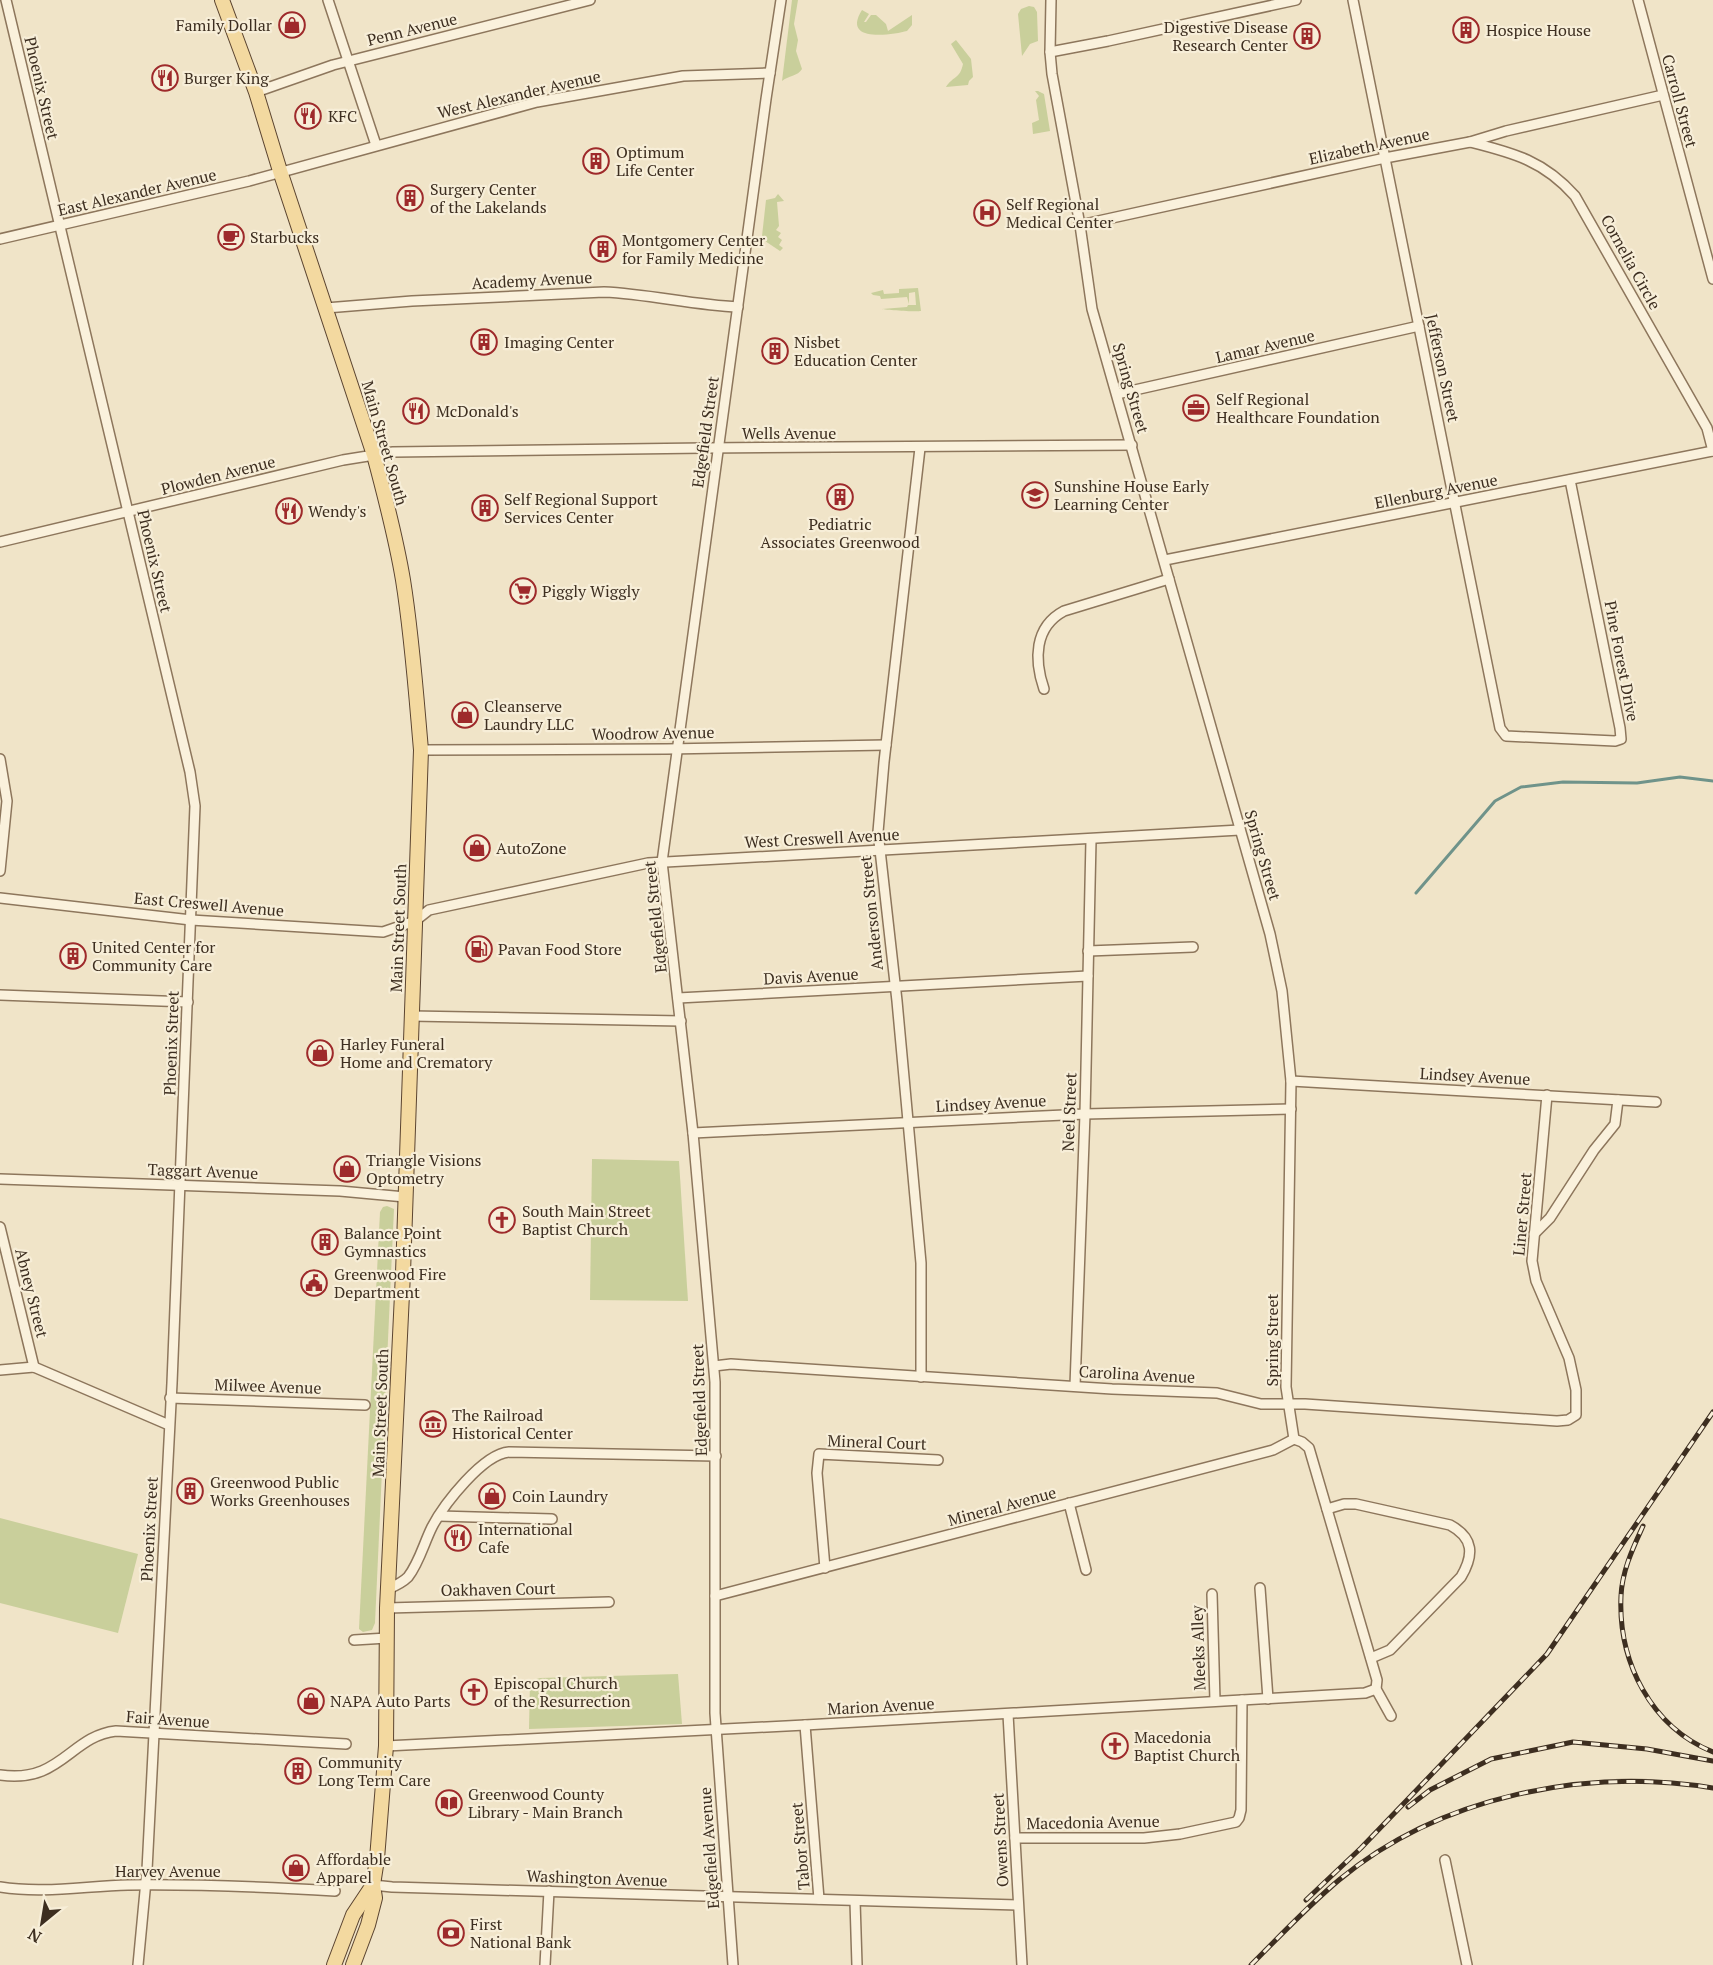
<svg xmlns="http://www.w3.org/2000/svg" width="1713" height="1965" viewBox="0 0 1713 1965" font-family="'PT Serif',serif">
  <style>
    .green { fill: #c9cf9b }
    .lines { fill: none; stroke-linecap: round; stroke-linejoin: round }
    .stream { stroke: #6f938a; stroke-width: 3 }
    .minor-casing { stroke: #8d765c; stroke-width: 12 }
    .primary-casing { stroke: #5b4430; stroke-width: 16 }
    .minor { stroke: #faf1dc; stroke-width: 9 }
    .primary { stroke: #f3d9a0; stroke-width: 14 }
    .rail-casing { stroke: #3d2e20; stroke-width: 5 }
    .rail { stroke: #f7eed8; stroke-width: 3; stroke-dasharray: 9; stroke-linecap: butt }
    .labels { text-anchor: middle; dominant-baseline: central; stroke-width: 4.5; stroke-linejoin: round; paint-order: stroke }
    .poi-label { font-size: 16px; fill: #3d2e20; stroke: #f7eed8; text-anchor: start }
    .street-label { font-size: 16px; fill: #3d2e20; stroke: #f7eed8 }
  </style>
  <rect width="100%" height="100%" fill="#f0e4c8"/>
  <g class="green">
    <path d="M792 0H798L794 24 798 40 796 51 802 69C798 76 788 76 782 81Z"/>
    <path d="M1029 6 1034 7 1037 12 1038 41 1030 44 1022 56 1018 14 1021 9Z"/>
    <path d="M862 10 869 14 864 22H866L871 15H876L886 24 888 31 912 15V25L907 31C892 35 841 43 862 10Z"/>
    <path d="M956 40 971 59 973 77 969 81 968 85 946 87C953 76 960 79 963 64L951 44Z"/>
    <path d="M1035 91H1038L1044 94 1050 131 1033 134 1032 123 1039 120 1036 100 1039 96Z"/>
    <path d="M778 194 784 201 777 202 779 226 776 230 781 233 778 237 782 240 779 245 783 248 780 251 765 241 762 236 766 200 775 198Z"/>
    <path d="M918 288 921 311C915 312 887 310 882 309L907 307 908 305H916L915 292 909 293V304L907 297 881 299 880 296 873 295 871 293 883 290 884 294 899 293V289Z"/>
    <path d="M592 1159 679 1161 688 1301 590 1300Z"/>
    <path d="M387 1206 394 1209 375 1623 372 1630 363 1632 359 1629 380 1212 383 1207Z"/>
    <path d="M0 1518 138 1554 118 1633 0 1603Z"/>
    <path d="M678 1674 682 1724 529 1729 530 1681 540 1678Z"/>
  </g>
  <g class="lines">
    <path class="stream" d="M1416 893 1495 801 1521 787 1563 782 1637 783 1680 777 1713 781"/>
    <g class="minor-casing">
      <g id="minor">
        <path d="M6 0 190 772 195 806 172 1383 147 1870 138 1965"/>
        <path d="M328 0 376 145"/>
        <path d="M1051 0 1050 52 1052 74 1080 225 1092 309 1270 934 1282 991 1291 1081 1286 1387 1294 1439 1302 1442 1309 1448 1377 1680 1376 1689 1391 1716"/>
        <path d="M1353 0 1500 728 1506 736 1615 741 1621 739 1620 728 1570 480"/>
        <path d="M1638 0 1713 279"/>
        <path d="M1050 52 1108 41 1296 0"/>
        <path d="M256 92 333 65 590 0"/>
        <path d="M1470 142C1514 153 1544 161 1575 196L1707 428 1713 451"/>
        <path d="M1080 225 1385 158 1470 142 1506 131 1663 95"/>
        <path d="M0 239 249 181 537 102 683 76 770 73"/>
        <path d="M326 308 412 301 604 292C649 294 693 305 738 307"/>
        <path d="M1117 394 1419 326"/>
        <path d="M920 448 884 762 878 832 897 1001 921 1263V1377"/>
        <path d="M0 542 343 460 393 452 705 448 1132 445"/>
        <path d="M1165 560 1713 451"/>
        <path d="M1044 689C1034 660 1034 627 1064 611L1169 579"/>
        <path d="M421 750 667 749 886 745"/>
        <path d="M0 759 7 801 0 871"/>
        <path d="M0 898 191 920 383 932 415 921 429 910 648 863 1240 830"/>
        <path d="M1088 951 1193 947"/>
        <path d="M0 995 188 1002"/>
        <path d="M678 998 1088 976"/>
        <path d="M411 1016 681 1021"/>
        <path d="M1291 1081 1656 1102"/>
        <path d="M693 1133 1085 1114 1291 1109"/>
        <path d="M0 1179 340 1191 405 1197"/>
        <path d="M0 1227 34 1367"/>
        <path d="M1534 1234 1550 1218 1594 1150 1615 1124 1618 1100"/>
        <path d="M714 1366 731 1364 1112 1389 1217 1393 1261 1404H1305L1557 1421 1568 1420 1576 1415V1390L1569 1358 1536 1281 1532 1261 1547 1095"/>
        <path d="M34 1367 169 1425"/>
        <path d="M0 1370 34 1367"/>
        <path d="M1075 1386 1085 1114 1091 840"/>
        <path d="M170 1398 365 1405"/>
        <path d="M1069 1503 1086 1570"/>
        <path d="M1327 1509 1344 1504H1356L1450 1525C1474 1538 1474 1555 1461 1577L1390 1650 1371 1658"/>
        <path d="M439 1516 552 1519"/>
        <path d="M825 1568 817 1473 819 1454 938 1460"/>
        <path d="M1260 1588 1268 1699"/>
        <path d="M388 1589C395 1586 403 1582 408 1577 419 1563 424 1543 432 1527 444 1504 483 1454 509 1452L716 1456"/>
        <path d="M1212 1594 1215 1701"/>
        <path d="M715 1596 1273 1450 1294 1439"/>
        <path d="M387 1608 609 1602"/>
        <path d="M354 1640 387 1638"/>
        <path d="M1008 1714 1022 1965"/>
        <path d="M805 1725 819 1899"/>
        <path d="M386 1746 805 1725 1365 1693 1376 1689"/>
        <path d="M0 1775C61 1784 70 1736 116 1731L346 1744"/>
        <path d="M1015 1838H1144L1180 1834 1236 1822 1239 1818 1241 1810 1242 1700"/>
        <path d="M1445 1860 1467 1965"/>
        <path d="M373 1885 392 1887 1018 1905"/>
        <path d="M0 1887C43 1894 85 1886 128 1885 197 1884 266 1887 335 1891"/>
        <path d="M855 1901 857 1965"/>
        <path d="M545 1965 549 1891"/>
        <path d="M733 1965 715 1713V1382L693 1133 662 862 766 99 781 0"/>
      </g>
    </g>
    <g class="primary-casing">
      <g id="primary">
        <path d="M222 0 256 92 280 171 374 455C385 496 396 538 403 580 412 636 416 693 421 750L403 1273 387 1608 386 1746 377 1859 373 1885 375 1898 368 1925 353 1965"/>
        <path d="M334 1965 353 1915 373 1885"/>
      </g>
    </g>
    <use href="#minor" class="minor"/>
    <use href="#primary" class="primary"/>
    <g class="rail-casing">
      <g id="rail">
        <path d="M1643 1526C1633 1548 1622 1571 1621 1596 1618 1662 1651 1727 1713 1752"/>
        <path d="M1408 1807 1430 1790 1491 1759 1573 1742 1647 1749 1713 1761"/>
        <path d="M1306 1900 1361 1848 1547 1654 1713 1412"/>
        <path d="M1251 1965C1280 1936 1308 1906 1339 1880 1440 1796 1586 1767 1713 1788"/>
      </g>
    </g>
    <use href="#rail" class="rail"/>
  </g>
  <defs>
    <g id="shop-ring" transform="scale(1.35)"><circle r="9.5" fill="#f7eed8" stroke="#9e2a2b" stroke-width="1.5"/><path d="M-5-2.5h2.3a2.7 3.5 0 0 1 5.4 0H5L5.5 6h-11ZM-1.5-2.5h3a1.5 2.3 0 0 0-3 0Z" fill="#9e2a2b"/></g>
    <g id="building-ring" transform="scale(1.35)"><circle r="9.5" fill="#f7eed8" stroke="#9e2a2b" stroke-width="1.5"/><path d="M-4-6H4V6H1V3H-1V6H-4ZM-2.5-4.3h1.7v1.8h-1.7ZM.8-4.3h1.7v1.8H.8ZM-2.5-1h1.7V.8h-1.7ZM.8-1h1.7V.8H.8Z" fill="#9e2a2b"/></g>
    <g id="restaurant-ring" transform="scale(1.35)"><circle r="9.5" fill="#f7eed8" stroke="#9e2a2b" stroke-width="1.5"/><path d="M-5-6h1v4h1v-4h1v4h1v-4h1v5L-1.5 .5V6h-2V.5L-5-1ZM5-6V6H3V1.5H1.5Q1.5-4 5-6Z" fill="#9e2a2b"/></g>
    <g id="hospital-ring" transform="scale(1.35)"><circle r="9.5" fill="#f7eed8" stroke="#9e2a2b" stroke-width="1.5"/><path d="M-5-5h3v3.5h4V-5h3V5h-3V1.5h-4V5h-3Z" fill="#9e2a2b"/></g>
    <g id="cafe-ring" transform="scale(1.35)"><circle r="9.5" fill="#f7eed8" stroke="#9e2a2b" stroke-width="1.5"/><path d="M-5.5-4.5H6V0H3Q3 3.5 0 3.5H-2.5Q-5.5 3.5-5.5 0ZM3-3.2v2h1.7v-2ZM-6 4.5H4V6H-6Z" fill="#9e2a2b"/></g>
    <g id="office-ring" transform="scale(1.35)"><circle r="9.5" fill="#f7eed8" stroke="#9e2a2b" stroke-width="1.5"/><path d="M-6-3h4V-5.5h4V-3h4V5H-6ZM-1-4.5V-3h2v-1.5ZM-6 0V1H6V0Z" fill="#9e2a2b"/></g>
    <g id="school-ring" transform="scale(1.35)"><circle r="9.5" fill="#f7eed8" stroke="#9e2a2b" stroke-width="1.5"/><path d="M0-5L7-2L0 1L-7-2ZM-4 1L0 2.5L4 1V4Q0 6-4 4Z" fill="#9e2a2b"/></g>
    <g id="supermarket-ring" transform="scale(1.35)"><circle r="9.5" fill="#f7eed8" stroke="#9e2a2b" stroke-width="1.5"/><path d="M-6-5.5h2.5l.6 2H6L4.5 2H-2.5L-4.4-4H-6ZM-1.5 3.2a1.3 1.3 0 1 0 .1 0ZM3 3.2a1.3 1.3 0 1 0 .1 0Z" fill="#9e2a2b"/></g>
    <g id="fuel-ring" transform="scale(1.35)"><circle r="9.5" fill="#f7eed8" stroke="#9e2a2b" stroke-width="1.5"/><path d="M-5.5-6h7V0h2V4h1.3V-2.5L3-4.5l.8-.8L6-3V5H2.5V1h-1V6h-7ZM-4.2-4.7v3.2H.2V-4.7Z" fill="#9e2a2b"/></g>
    <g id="church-ring" transform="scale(1.35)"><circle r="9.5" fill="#f7eed8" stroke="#9e2a2b" stroke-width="1.5"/><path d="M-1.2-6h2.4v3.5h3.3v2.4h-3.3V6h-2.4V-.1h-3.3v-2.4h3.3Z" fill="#9e2a2b"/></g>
    <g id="civic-ring" transform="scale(1.35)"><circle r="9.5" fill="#f7eed8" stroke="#9e2a2b" stroke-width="1.5"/><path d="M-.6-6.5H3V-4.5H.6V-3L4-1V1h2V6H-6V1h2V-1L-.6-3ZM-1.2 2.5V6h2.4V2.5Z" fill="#9e2a2b"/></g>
    <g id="museum-ring" transform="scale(1.35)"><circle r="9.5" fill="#f7eed8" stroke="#9e2a2b" stroke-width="1.5"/><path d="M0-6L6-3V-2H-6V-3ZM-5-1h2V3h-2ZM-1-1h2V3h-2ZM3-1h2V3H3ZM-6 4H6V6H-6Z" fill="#9e2a2b"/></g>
    <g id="library-ring" transform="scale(1.35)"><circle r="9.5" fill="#f7eed8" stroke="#9e2a2b" stroke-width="1.5"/><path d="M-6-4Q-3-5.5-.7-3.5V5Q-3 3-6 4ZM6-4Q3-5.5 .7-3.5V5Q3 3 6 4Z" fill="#9e2a2b"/></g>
    <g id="bank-ring" transform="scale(1.35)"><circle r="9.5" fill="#f7eed8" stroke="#9e2a2b" stroke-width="1.5"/><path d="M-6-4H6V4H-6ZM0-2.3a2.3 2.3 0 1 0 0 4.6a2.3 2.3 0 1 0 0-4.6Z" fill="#9e2a2b"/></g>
  </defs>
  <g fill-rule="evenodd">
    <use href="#shop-ring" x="292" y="25"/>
    <use href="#building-ring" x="1466" y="30"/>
    <use href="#building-ring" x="1307" y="36"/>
    <use href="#restaurant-ring" x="165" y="78"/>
    <use href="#restaurant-ring" x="308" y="116"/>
    <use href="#building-ring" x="596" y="161"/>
    <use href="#building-ring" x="410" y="198"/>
    <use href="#hospital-ring" x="987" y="213"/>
    <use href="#cafe-ring" x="231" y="237"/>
    <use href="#building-ring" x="603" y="249"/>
    <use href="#building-ring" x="484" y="342"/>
    <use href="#building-ring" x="775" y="351"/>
    <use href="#office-ring" x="1196" y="408"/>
    <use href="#restaurant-ring" x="416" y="411"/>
    <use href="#school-ring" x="1035" y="495"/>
    <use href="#building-ring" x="840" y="497"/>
    <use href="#building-ring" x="485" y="508"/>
    <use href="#restaurant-ring" x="289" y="511"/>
    <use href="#supermarket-ring" x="523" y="591"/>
    <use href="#shop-ring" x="465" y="715"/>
    <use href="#shop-ring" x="477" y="848"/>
    <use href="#fuel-ring" x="479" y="949"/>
    <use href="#building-ring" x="73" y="956"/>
    <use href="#shop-ring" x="320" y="1053"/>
    <use href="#shop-ring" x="347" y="1169"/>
    <use href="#church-ring" x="502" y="1220"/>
    <use href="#building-ring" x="325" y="1242"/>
    <use href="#civic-ring" x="314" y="1283"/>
    <use href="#museum-ring" x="433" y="1424"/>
    <use href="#building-ring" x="190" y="1491"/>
    <use href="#shop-ring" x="492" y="1496"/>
    <use href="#restaurant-ring" x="458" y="1538"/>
    <use href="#church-ring" x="474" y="1692"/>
    <use href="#shop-ring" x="311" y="1701"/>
    <use href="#church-ring" x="1115" y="1746"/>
    <use href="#building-ring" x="298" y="1771"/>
    <use href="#library-ring" x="449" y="1803"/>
    <use href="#shop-ring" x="296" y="1868"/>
    <use href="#bank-ring" x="451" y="1933"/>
  </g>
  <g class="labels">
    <g class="poi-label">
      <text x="272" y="25" text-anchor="end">Family Dollar</text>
      <text x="1288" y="27" text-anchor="end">Digestive Disease<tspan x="1288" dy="18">Research Center</tspan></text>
      <text x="1486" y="30">Hospice House</text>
      <text x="184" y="78">Burger King</text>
      <text x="328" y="116">KFC</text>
      <text x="616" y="152">Optimum<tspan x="616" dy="18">Life Center</tspan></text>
      <text x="430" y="189">Surgery Center<tspan x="430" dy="18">of the Lakelands</tspan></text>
      <text x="1006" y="204">Self Regional<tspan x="1006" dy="18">Medical Center</tspan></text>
      <text x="250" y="237">Starbucks</text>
      <text x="622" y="240">Montgomery Center<tspan x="622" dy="18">for Family Medicine</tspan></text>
      <text x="504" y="342">Imaging Center</text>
      <text x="794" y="342">Nisbet<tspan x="794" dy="18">Education Center</tspan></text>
      <text x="1216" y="399">Self Regional<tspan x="1216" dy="18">Healthcare Foundation</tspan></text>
      <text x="436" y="411">McDonald's</text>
      <text x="1054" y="486">Sunshine House Early<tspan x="1054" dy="18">Learning Center</tspan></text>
      <text x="504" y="499">Self Regional Support<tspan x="504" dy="18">Services Center</tspan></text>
      <text x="308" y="511">Wendy's</text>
      <text x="840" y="524" text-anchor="middle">Pediatric<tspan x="840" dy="18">Associates Greenwood</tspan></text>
      <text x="542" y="591">Piggly Wiggly</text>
      <text x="484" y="706">Cleanserve<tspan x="484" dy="18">Laundry LLC</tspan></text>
      <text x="496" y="848">AutoZone</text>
      <text x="92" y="947">United Center for<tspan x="92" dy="18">Community Care</tspan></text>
      <text x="498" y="949">Pavan Food Store</text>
      <text x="340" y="1044">Harley Funeral<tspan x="340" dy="18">Home and Crematory</tspan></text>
      <text x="366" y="1160">Triangle Visions<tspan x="366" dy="18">Optometry</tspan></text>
      <text x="522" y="1211">South Main Street<tspan x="522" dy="18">Baptist Church</tspan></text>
      <text x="344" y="1233">Balance Point<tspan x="344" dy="18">Gymnastics</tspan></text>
      <text x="334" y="1274">Greenwood Fire<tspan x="334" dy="18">Department</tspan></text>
      <text x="452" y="1415">The Railroad<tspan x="452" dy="18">Historical Center</tspan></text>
      <text x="210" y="1482">Greenwood Public<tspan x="210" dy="18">Works Greenhouses</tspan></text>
      <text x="512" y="1496">Coin Laundry</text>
      <text x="478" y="1529">International<tspan x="478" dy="18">Cafe</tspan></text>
      <text x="494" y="1683">Episcopal Church<tspan x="494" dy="18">of the Resurrection</tspan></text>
      <text x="330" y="1701">NAPA Auto Parts</text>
      <text x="1134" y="1737">Macedonia<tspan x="1134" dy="18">Baptist Church</tspan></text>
      <text x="318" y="1762">Community<tspan x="318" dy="18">Long Term Care</tspan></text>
      <text x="468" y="1794">Greenwood County<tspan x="468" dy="18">Library - Main Branch</tspan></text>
      <text x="316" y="1859">Affordable<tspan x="316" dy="18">Apparel</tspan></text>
      <text x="470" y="1924">First<tspan x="470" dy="18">National Bank</tspan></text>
    </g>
    <g class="street-label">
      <text transform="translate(412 29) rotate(-14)">Penn Avenue</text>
      <text transform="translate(42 88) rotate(77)">Phoenix Street</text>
      <text transform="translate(519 94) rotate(-13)">West Alexander Avenue</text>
      <text transform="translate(1680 101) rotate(75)">Carroll Street</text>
      <text transform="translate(1369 146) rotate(-12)">Elizabeth Avenue</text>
      <text transform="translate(137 192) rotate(-13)">East Alexander Avenue</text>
      <text transform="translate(1631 262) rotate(61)">Cornelia Circle</text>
      <text transform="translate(532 280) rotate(-3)">Academy Avenue</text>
      <text transform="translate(1265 346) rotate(-13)">Lamar Avenue</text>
      <text transform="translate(1443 368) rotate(78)">Jefferson Street</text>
      <text transform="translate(1131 388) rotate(74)">Spring Street</text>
      <text transform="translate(705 432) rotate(-82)">Edgefield Street</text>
      <text x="789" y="433">Wells Avenue</text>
      <text transform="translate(385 443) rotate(74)">Main Street South</text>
      <text transform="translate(218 475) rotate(-14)">Plowden Avenue</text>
      <text transform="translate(1436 491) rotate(-11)">Ellenburg Avenue</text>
      <text transform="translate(155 561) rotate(77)">Phoenix Street</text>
      <text transform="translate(1622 661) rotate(79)">Pine Forest Drive</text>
      <text transform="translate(653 733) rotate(-1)">Woodrow Avenue</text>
      <text transform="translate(822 838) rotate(-3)">West Creswell Avenue</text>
      <text transform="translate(1263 855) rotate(74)">Spring Street</text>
      <text transform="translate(209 904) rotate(5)">East Creswell Avenue</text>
      <text transform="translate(871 913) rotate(-96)">Anderson Street</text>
      <text transform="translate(655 917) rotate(-96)">Edgefield Street</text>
      <text transform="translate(398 928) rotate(-88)">Main Street South</text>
      <text transform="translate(811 976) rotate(-3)">Davis Avenue</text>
      <text transform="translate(171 1043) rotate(-88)">Phoenix Street</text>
      <text transform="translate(1475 1076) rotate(3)">Lindsey Avenue</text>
      <text transform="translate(991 1103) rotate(-3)">Lindsey Avenue</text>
      <text transform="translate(1069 1112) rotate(-88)">Neel Street</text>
      <text transform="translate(203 1171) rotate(2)">Taggart Avenue</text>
      <text transform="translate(1522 1214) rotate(-85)">Liner Street</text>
      <text transform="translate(32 1293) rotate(76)">Abney Street</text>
      <text transform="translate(1272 1340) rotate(-90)">Spring Street</text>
      <text transform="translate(1137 1374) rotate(3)">Carolina Avenue</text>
      <text transform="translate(268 1386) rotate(2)">Milwee Avenue</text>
      <text transform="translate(699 1400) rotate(-92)">Edgefield Street</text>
      <text transform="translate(380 1413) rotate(-88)">Main Street South</text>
      <text transform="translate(877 1442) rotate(2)">Mineral Court</text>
      <text transform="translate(1002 1506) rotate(-15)">Mineral Avenue</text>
      <text transform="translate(149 1529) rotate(-87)">Phoenix Street</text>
      <text transform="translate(498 1589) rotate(-1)">Oakhaven Court</text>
      <text transform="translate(1198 1648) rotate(-92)">Meeks Alley</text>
      <text transform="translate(881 1706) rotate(-3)">Marion Avenue</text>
      <text transform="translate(168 1719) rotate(4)">Fair Avenue</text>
      <text transform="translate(1093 1822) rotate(-1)">Macedonia Avenue</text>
      <text transform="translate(1000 1840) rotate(-93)">Owens Street</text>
      <text transform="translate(800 1846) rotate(-95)">Tabor Street</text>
      <text transform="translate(709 1848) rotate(-94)">Edgefield Avenue</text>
      <text x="168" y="1871">Harvey Avenue</text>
      <text transform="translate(597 1878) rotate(2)">Washington Avenue</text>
    </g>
  </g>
  <g transform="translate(42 1923) rotate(210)" stroke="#f7eed8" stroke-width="4.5" paint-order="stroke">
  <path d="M0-4.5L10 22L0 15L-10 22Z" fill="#3d2e20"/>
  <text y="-9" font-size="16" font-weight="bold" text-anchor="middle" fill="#3d2e20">N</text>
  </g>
</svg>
